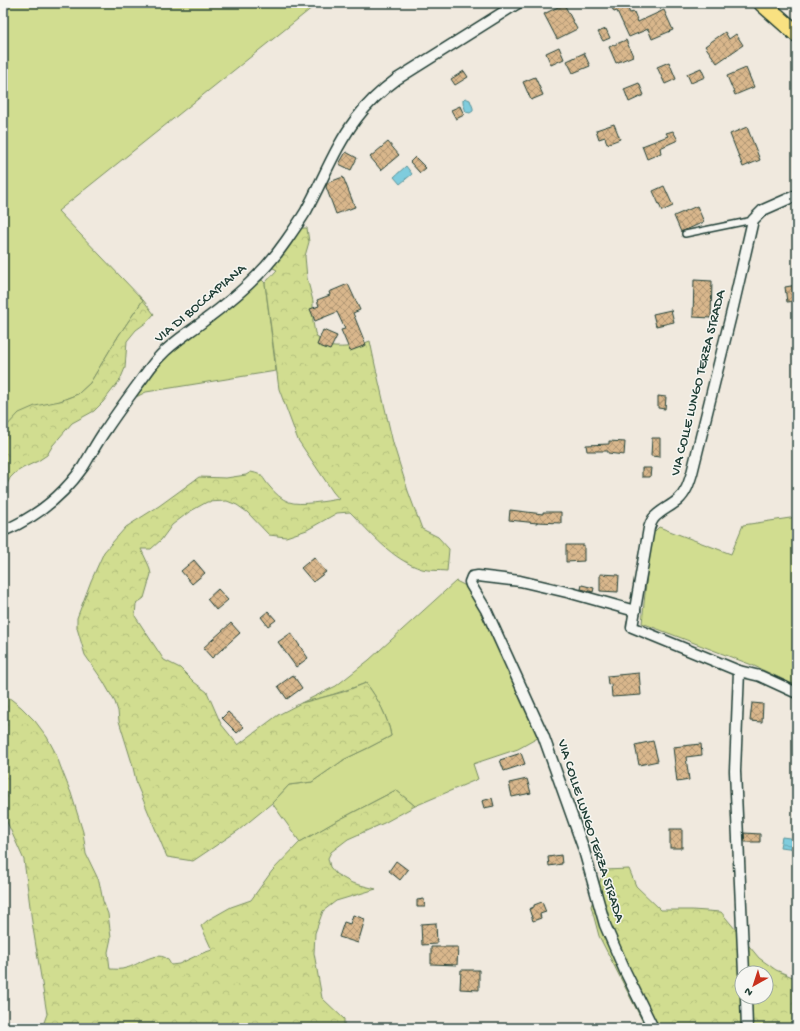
<svg xmlns="http://www.w3.org/2000/svg" width="800" height="1031" viewBox="0 0 800 1031" font-family="'Gochi Hand',sans-serif">
  <style>
    .green { fill: #d1dd90; stroke: #788d62 }
    .forest { fill: url(#forest-crowns); stroke: #788d62; fill-rule: evenodd }
    .water { fill: url(#water-ripples); stroke: #599399 }
    .building { fill: url(#building-cross-hatch); stroke: #1f3d34 }
    .lines { fill: none; stroke-linecap: round; stroke-linejoin: round }
    .lane-casing { stroke: #1f3d34; stroke-width: 8 }
    .street-casing { stroke: #1f3d34; stroke-width: 13 }
    .primary-casing { stroke: #1f3d34; stroke-width: 19 }
    .lane { stroke: #f6f6f2; stroke-width: 5 }
    .street { stroke: #f6f6f2; stroke-width: 10 }
    .primary { stroke: #f9e181; stroke-width: 16 }
    .labels { text-anchor: middle; dominant-baseline: central; stroke-width: 3; stroke-linejoin: round; paint-order: stroke }
    .street-label { font-size: 14px; fill: #1f3d34; stroke: #f6f6f2 }
  </style>
  <defs>
    <pattern id="forest-crowns" width="20" height="18" patternUnits="userSpaceOnUse"><rect width="20" height="18" fill="#d1dd90"/><path d="M2 6a3 3 0 1 1 6 0M12 15a3 3 0 1 1 6 0" fill="none" stroke="#b3bf7d"/></pattern>
    <pattern id="water-ripples" width="26" height="14" patternUnits="userSpaceOnUse"><rect width="26" height="14" fill="#7fccdd"/><path d="M2 4q2-2 4 0t4 0M15 11q2-2 4 0t4 0" fill="none" stroke="#67a7b4"/></pattern>
    <pattern id="building-cross-hatch" width="8" height="8" patternUnits="userSpaceOnUse"><rect width="8" height="8" fill="#d9b78c"/><path d="M0 0l8 8M0 8l8-8" fill="none" stroke="#af9673"/></pattern>
  </defs>
  <rect width="100%" height="100%" fill="#f0e9de"/>
  <filter id="ink" filterUnits="userSpaceOnUse"><feTurbulence type="fractalNoise" baseFrequency=".025" numOctaves="2"/><feDisplacementMap in="SourceGraphic" scale="8" xChannelSelector="R" yChannelSelector="G"/><feConvolveMatrix kernelMatrix="1 2 1 2 8 2 1 2 1" color-interpolation-filters="sRGB"/></filter>
  <g filter="url(#ink)">
    <g class="green">
      <path d="M3 3H318L58 211 143 300 119 335 90 383 78 394 60 401 6 428 3 430Z"/>
      <path d="M258 280H262L265 283 276 371 146 392 136 397 170 352 243 297Z"/>
      <path d="M797 517V686L752 665 642 623 651 535 659 527 731 554 743 525Z"/>
      <path d="M456 581 474 590 543 735 518 749 473 764 478 779 415 806 396 790 333 823 300 842 272 803 289 785 312 782 345 759 368 748 391 736C388 717 378 699 366 683 345 691 323 698 301 703L336 686 369 660Z"/>
    </g>
    <g class="forest">
      <path d="M301 228H307L309 242 305 256 307 278 313 301V322L315 333 323 346C342 348 353 348 370 341L375 365 393 443 408 491 422 529 438 537 449 549 447 571C439 570 429 571 422 569 392 560 371 533 350 512L337 513 307 530 286 537 269 535 247 512 237 505 227 501 207 502 189 512 172 525 161 540 151 549H141L149 566 151 574 144 598 136 604 135 616 164 660 180 668 194 682 207 692 221 724 238 745 278 715 301 703 313 700 343 692 366 683C378 699 388 717 391 736L368 748 345 759 312 782 289 785 272 803 239 830 193 861 167 857 137 785 132 763 119 721 118 711 115 702 103 681 85 655 77 628V618L91 581 104 552 126 527 159 506 199 477 226 478 246 475 251 472C265 475 261 477 270 487 275 493 281 499 289 502 300 506 327 501 339 499L333 492 298 440 279 389 265 283 277 270 271 267Z"/>
      <path d="M143 300 154 314 147 322 136 330 127 341 125 368 120 380 103 402 94 411 72 423 53 445 47 455 38 461 23 468 15 473 10 478 3 493V430L19 413 35 406 60 401 78 394 90 383 119 335Z"/>
      <path d="M3 693 21 707 35 721 47 737 56 754 61 768 71 793 83 832 86 854 99 881 103 901 108 914 111 938 108 952 110 969C115 969 121 970 126 968 137 966 154 951 166 958 168 959 170 963 171 965L179 964 200 954 212 950 201 926 208 920 231 907 251 900 272 871 300 842 333 823 396 790 415 806 384 823 348 839 331 852 328 858 330 867 336 874 352 883 376 889 336 901 323 911 315 933 314 953 322 998 344 1019V1028H42L47 1014 32 922 24 860 3 813Z"/>
      <path d="M629 869 636 886 661 910H692L721 912 759 958 776 970 797 979V1028H646L599 936 591 906 604 870ZM742 973H766V997H742Z"/>
    </g>
    <g class="water">
      <path d="M465 98 470 100 473 108V111L470 113 466 112 463 103V100Z"/>
      <path d="M406 166 412 174 400 184 394 177Z"/>
      <path d="M782 837 797 839V849L780 847Z"/>
    </g>
    <g class="building">
      <path d="M610 3H625L630 13 634 12 638 22 664 10 673 30 652 39 648 29 629 37 617 11 614 12Z"/>
      <path d="M564 4 577 29 557 39 544 14Z"/>
      <path d="M606 29 610 38 603 41 598 32Z"/>
      <path d="M725 32 729 39 736 34 743 45 717 63 705 46Z"/>
      <path d="M626 40 633 56 616 63 609 47Z"/>
      <path d="M559 47 564 59 551 65 546 53Z"/>
      <path d="M584 53 590 66 573 73 567 61Z"/>
      <path d="M669 62 676 79 665 84 657 67Z"/>
      <path d="M701 68 705 77 691 83 687 74Z"/>
      <path d="M746 68 754 87 735 95 727 76Z"/>
      <path d="M464 71 468 77 455 85 451 79Z"/>
      <path d="M535 77 543 95 531 100 523 82Z"/>
      <path d="M639 83 644 95 629 102 624 89Z"/>
      <path d="M460 106 464 115 456 119 451 110Z"/>
      <path d="M614 124 620 139 607 144 605 137 599 139 596 130Z"/>
      <path d="M747 127 760 160 743 167 730 134Z"/>
      <path d="M673 131 678 140 660 148 661 153 647 159 642 146 668 136 666 133Z"/>
      <path d="M388 142 399 155 381 170 370 157Z"/>
      <path d="M346 152 357 158 351 170 339 164Z"/>
      <path d="M415 157 426 168 420 173 410 162Z"/>
      <path d="M343 177 355 207 336 214 326 187 327 183Z"/>
      <path d="M664 186 673 206 662 211 653 191Z"/>
      <path d="M697 206 704 222 681 232 674 216Z"/>
      <path d="M694 280 712 281 711 318 693 317Z"/>
      <path d="M348 284 360 310 353 313 366 345 350 351 341 330 345 329 337 312 315 321 310 309 319 306 317 300 330 295 329 292Z"/>
      <path d="M797 285V301L787 302 785 287Z"/>
      <path d="M671 310 674 322 656 326 653 314Z"/>
      <path d="M323 330 337 336 330 350 317 345Z"/>
      <path d="M658 396 666 397 665 409 658 408Z"/>
      <path d="M652 438H660V457L651 456Z"/>
      <path d="M609 441 625 442 624 455 608 453V451H587L586 445 609 444Z"/>
      <path d="M642 468H651L650 477H642Z"/>
      <path d="M510 510 543 514V512H561V523L537 522V523L509 520Z"/>
      <path d="M566 545H584V561L566 562Z"/>
      <path d="M314 557 326 572 313 582 301 568Z"/>
      <path d="M194 560 205 573 192 584 181 571Z"/>
      <path d="M600 574 619 575 618 592 600 591Z"/>
      <path d="M582 585 594 588 593 592 581 589Z"/>
      <path d="M218 589 228 600 216 610 207 599Z"/>
      <path d="M268 611 276 620 268 626 261 617Z"/>
      <path d="M231 623 240 633 212 658 203 648Z"/>
      <path d="M291 633 308 658 296 667 278 642Z"/>
      <path d="M639 673 641 695 612 697 611 684 608 685 607 676Z"/>
      <path d="M293 675 302 688 287 699 278 686Z"/>
      <path d="M752 703 763 704 762 722 750 721Z"/>
      <path d="M228 712 244 727 237 733 222 718Z"/>
      <path d="M653 741 658 761 639 765 635 745Z"/>
      <path d="M701 744 702 755 686 757 689 780 677 782 673 747Z"/>
      <path d="M521 753 525 764 504 771 500 760Z"/>
      <path d="M527 779 531 793 512 797 509 783Z"/>
      <path d="M492 798 494 806 484 808 482 801Z"/>
      <rect x="670" y="829" width="12" height="19"/>
      <path d="M744 833 760 834V842H745Z"/>
      <path d="M561 855 562 864 549 866 548 857Z"/>
      <path d="M396 861 408 870 400 880 389 871Z"/>
      <path d="M424 899 425 907H417V900Z"/>
      <path d="M542 902 546 912 540 914 541 918 533 921 529 909 534 907V905Z"/>
      <path d="M353 915 365 919 358 943 339 937 344 922 350 924Z"/>
      <path d="M436 923 437 944 422 945 421 924Z"/>
      <path d="M431 947H458L457 965 431 964Z"/>
      <path d="M461 970H479V990L460 989Z"/>
    </g>
    <g class="lines">
      <g class="lane-casing">
        <path id="lane" d="M685 234 753 220"/>
      </g>
      <g class="street-casing">
        <g id="street">
          <path d="M3 531C37 517 62 497 83 467 91 454 98 440 107 428 117 413 128 398 139 383 146 374 152 364 160 356 173 342 190 332 205 320 236 297 264 273 286 241 293 231 300 221 306 211 323 180 335 147 356 119 367 104 382 90 397 79L518 3"/>
          <path d="M635 611 571 593 520 581 478 576 472 577 470 582 471 585 486 610 543 735 583 847 605 925 625 971 653 1028"/>
          <path d="M739 671 760 676 797 693"/>
          <path d="M744 973 735 771 739 671 632 627 649 528C650 525 651 522 653 519 659 511 670 507 678 500 686 493 689 483 692 473L733 307 753 220 763 210 797 195"/>
          <path d="M746 997 747 1028"/>
        </g>
      </g>
      <g class="primary-casing">
        <path id="primary" d="M762 3 797 34"/>
      </g>
      <use href="#lane" class="lane"/>
      <use href="#street" class="street"/>
      <use href="#primary" class="primary"/>
    </g>
  </g>
  <g class="labels">
    <g class="street-label">
      <text transform="translate(201 304) rotate(-40)">VIA DI BOCCAPIANA</text>
      <text transform="translate(699 383) rotate(-76)">VIA COLLE LUNGO TERZA STRADA</text>
      <text transform="translate(590 831) rotate(72)">VIA COLLE LUNGO TERZA STRADA</text>
    </g>
  </g>
  <rect width="800" height="1031" fill="none" stroke="#f6f6f2" stroke-width="16"/>
  <rect x="8" y="8" width="784" height="1015" fill="none" stroke="#1f3d34" stroke-width="1.5" filter="url(#ink)"/>
  <g transform="translate(754 985) rotate(219)"><circle r="19" fill="#f6f6f2" stroke="#a0aca6"/>
  <path d="M0-3L7 15L0 10L-7 15Z" fill="#c8321e"/>
  <text y="-6" font-size="11" font-weight="bold" text-anchor="middle" fill="#1f3d34">N</text>
  </g>
</svg>
